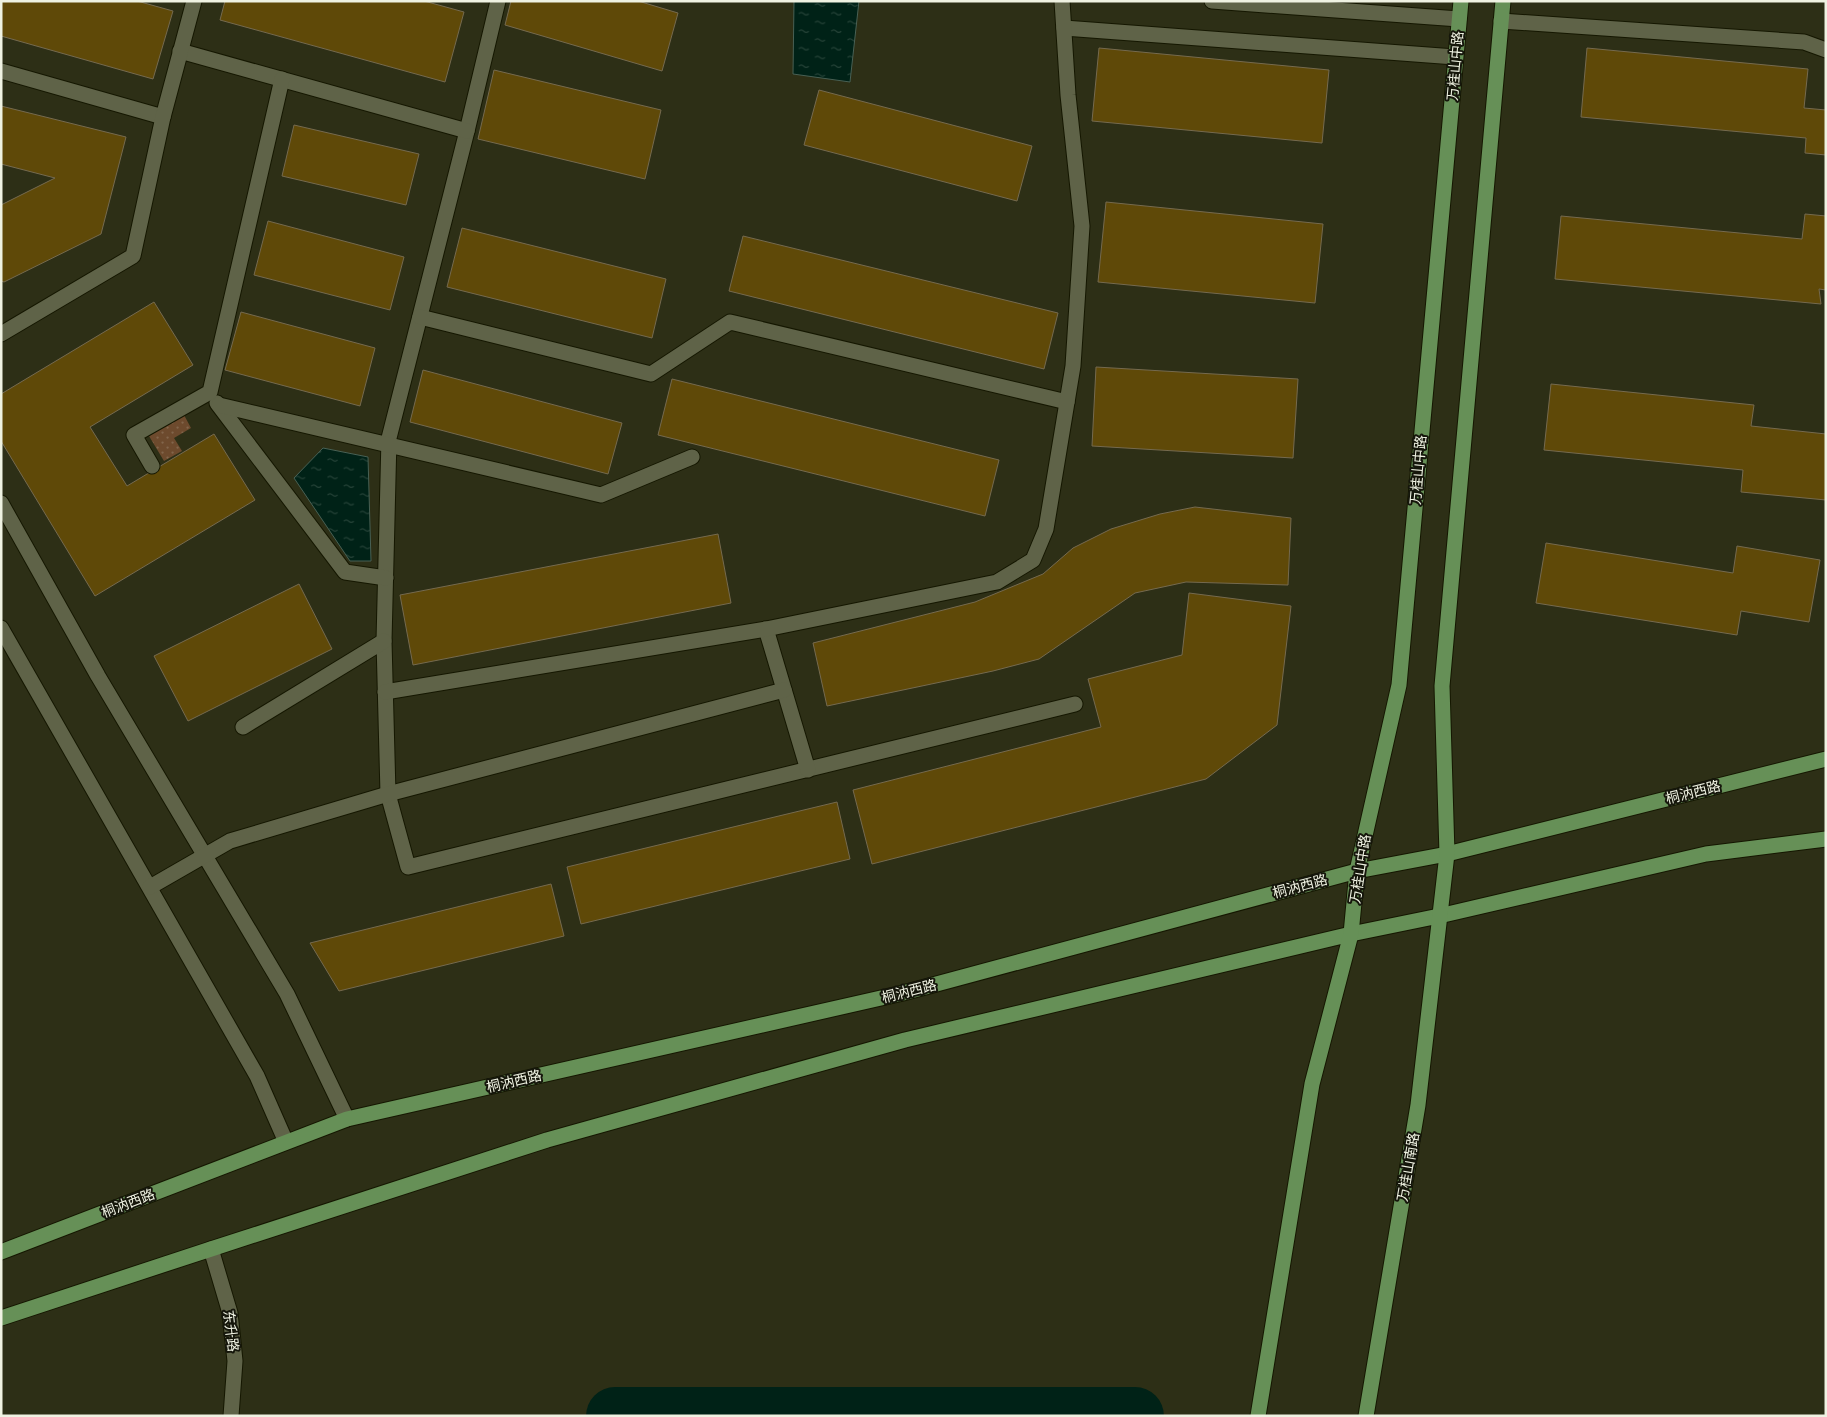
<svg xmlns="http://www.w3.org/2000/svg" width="1827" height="1417" viewBox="0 0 1827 1417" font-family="'Source Serif 4','Noto Sans SC',serif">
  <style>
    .grass { fill: url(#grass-dots) }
    .water { fill: url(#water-ripples); stroke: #486054 }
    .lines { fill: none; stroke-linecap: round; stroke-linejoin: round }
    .river { stroke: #002217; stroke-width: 58 }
    .building { fill: #5f4908; stroke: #756a4f }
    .minor-casing { stroke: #151701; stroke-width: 17 }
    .major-casing { stroke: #151701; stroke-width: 17 }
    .minor { stroke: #5f6348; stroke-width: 15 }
    .major { stroke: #669057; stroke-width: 15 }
    .labels { text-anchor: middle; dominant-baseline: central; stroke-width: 4; stroke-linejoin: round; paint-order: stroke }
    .street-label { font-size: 14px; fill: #eff2e2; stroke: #15160b }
  </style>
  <defs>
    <pattern id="grass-dots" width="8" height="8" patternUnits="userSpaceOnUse" patternTransform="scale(1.25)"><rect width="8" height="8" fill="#6d4a2d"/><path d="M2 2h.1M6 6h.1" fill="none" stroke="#82654b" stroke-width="1.8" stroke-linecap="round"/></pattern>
    <pattern id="water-ripples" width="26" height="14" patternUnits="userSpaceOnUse" patternTransform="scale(1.25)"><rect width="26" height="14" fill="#002217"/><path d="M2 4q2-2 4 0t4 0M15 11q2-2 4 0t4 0" fill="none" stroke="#264338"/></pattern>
  </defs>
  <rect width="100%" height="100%" fill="#2d2f16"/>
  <path class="grass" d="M184 415 191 428 174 438 182 451 164 461 149 436Z"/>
  <g class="water">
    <path d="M794 1H859L850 82 793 74Z"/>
    <path d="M323 448 368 457 371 561H350L294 478Z"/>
  </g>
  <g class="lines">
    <path class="river" d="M615 1416H1135"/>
  </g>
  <g class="building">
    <path d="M1 1H137L173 11 153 79 1 36Z"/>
    <path d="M225 1H424L464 12 445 82 220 20Z"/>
    <path d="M511 1H638L678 13 662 71 505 25Z"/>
    <path d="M1099 48 1329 70 1322 143 1092 121Z"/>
    <path d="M1587 48 1808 69 1804 108 1826 110V155L1805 153 1806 138 1581 117Z"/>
    <path d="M494 70 661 110 645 179 478 139Z"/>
    <path d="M819 90 1032 146 1017 201 804 145Z"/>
    <path d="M1 106 126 137 101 234 4 282 1 281V205L55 178 1 164Z"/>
    <path d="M294 125 419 154 406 205 282 176Z"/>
    <path d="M1106 202 1323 224 1315 303 1098 282Z"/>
    <path d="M1805 214 1826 216V290L1819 289 1821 304 1555 279 1561 216 1802 239Z"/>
    <path d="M268 221 404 257 390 310 254 275Z"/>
    <path d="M462 228 666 279 652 338 447 287Z"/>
    <path d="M743 236 1058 313 1044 369 729 291Z"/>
    <path d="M154 302 193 365 90 427 127 486 214 434 255 500 95 596 1 441V394Z"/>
    <path d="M241 312 375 348 360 406 225 370Z"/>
    <path d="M1096 367 1298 379 1293 458 1092 446Z"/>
    <path d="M423 370 622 423 608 474 410 422Z"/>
    <path d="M672 379 999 460 985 516 658 435Z"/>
    <path d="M1551 384 1754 405 1751 426 1826 434V500L1741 492 1743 470 1544 450Z"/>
    <path d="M1195 507 1291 518 1288 585 1186 582 1135 593 1039 659 993 671 827 706 813 643 975 602 1043 574 1073 548 1111 529 1160 514Z"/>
    <path d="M718 534 731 603 413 665 400 595Z"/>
    <path d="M1546 543 1733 573 1737 546 1820 560 1809 622 1741 611 1737 635 1536 603Z"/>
    <path d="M299 584 332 649 188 721 154 656Z"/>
    <path d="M1189 593 1291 606 1277 725 1206 779 872 864 853 790 1101 727 1088 679 1182 655Z"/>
    <path d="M837 802 850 859 581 924 567 867Z"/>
    <path d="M551 884 564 936 339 991 310 943Z"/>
  </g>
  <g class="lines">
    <g class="minor-casing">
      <g id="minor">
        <path d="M498 1 467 131 389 438 384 641 388 794 408 867 1075 704"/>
        <path d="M1212 1 1459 19"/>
        <path d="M1501 21 1804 42 1826 50"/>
        <path d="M1064 28 1455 57"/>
        <path d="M180 51 467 131"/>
        <path d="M1 71 163 117"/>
        <path d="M420 317 651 374 730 322 1067 402"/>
        <path d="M1 334 133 256 163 117 194 1"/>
        <path d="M217 403 345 572 386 578"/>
        <path d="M219 405 601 495 692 457"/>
        <path d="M152 466 134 435 210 392 282 79"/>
        <path d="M1 503 98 676 287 994 347 1119"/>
        <path d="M1 628 257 1076 286 1142"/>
        <path d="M766 629 808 770"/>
        <path d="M385 692 766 629 997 582 1033 560 1046 529 1073 366 1082 226 1068 95 1062 1"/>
        <path d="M243 727 384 641"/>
        <path d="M150 887 230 841 388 794 784 690"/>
        <path d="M211 1249 230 1313 235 1361 231 1416"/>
      </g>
    </g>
    <g class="major-casing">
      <g id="major">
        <path d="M1 1252 347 1119 903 993 1357 871 1447 854 1826 759"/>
        <path d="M1 1318 211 1249 547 1140 905 1040 1351 934 1439 916 1706 854 1826 839"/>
        <path d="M1258 1416 1312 1084 1351 934 1357 871 1399 685 1461 1"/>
        <path d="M1366 1416 1418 1105 1447 854 1442 686 1503 1"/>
      </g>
    </g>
    <use href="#minor" class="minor"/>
    <use href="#major" class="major"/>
  </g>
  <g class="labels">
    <g class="street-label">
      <text transform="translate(1455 66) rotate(-85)">万桂山中路</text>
      <text transform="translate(1418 470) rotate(-85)">万桂山中路</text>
      <text transform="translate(1693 792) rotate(-14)">桐汭西路</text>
      <text transform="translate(1360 869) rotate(-81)">万桂山中路</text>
      <text transform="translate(1300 886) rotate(-15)">桐汭西路</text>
      <text transform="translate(909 991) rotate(-14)">桐汭西路</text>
      <text transform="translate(514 1081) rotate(-13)">桐汭西路</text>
      <text transform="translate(1408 1167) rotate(-80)">万桂山南路</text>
      <text transform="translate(128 1203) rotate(-21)">桐汭西路</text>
      <text transform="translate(231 1331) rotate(83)">东升路</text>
    </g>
  </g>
  <rect width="1827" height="1417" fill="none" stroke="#eff2e2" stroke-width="5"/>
</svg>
